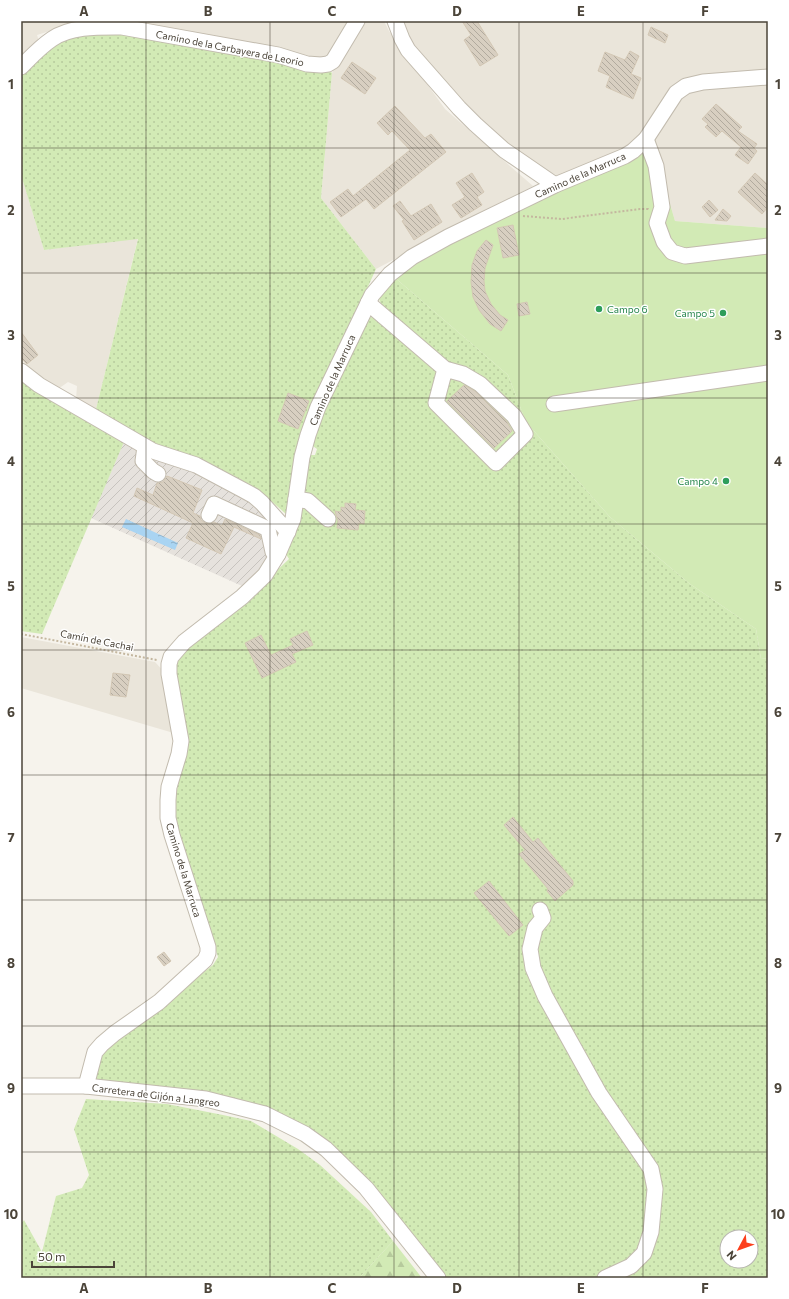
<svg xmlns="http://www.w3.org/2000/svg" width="789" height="1299" viewBox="0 0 789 1299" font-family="Commissioner,sans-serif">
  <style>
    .residential { fill: #eae5da }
    .industrial { fill: url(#industrial-furrows) }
    .grass { fill: url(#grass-dots); fill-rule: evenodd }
    .forest { fill: url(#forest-firs) }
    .garden { fill: #d2eab5 }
    .water { fill: url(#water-ripples) }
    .building { fill: url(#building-back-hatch); stroke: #d3c7b4 }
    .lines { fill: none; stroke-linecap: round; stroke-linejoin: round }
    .minor-casing { stroke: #c2bbae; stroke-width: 17 }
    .path { stroke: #c4b79f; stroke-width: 2; stroke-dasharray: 2 2; stroke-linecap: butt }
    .minor { stroke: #fff; stroke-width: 15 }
    .grid { fill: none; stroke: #4b4439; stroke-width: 1; stroke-opacity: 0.55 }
    .leisure-dot { fill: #2e9e5b; stroke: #fff; stroke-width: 1.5 }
    .labels { text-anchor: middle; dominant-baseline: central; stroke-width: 3; stroke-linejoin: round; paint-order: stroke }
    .street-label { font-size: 10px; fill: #4b4439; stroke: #fff }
    .leisure-label { font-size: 10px; fill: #27864d; stroke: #fff; text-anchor: end }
    .neatline { fill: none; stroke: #4b4439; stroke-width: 1.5 }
    .grid-label { font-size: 13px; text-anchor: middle; font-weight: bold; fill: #4b4439 }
  </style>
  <defs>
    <pattern id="industrial-furrows" width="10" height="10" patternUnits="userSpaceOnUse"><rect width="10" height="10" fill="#e6e2dd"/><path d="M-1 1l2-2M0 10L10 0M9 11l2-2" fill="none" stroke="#c7c3be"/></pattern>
    <pattern id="grass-dots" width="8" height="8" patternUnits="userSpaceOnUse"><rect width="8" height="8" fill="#d2eab5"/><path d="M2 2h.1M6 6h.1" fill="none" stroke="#b6ca9c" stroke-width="1.8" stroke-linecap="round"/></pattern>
    <pattern id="forest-firs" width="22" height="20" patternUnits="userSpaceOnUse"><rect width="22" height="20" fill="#d2eab5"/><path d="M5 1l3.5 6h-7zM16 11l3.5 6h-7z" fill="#b6ca9c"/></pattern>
    <pattern id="water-ripples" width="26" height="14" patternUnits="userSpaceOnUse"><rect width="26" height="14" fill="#a9d4f2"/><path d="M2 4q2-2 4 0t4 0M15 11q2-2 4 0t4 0" fill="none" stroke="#8caec5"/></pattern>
    <pattern id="building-back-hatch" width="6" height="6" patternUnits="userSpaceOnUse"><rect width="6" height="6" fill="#d8cfc1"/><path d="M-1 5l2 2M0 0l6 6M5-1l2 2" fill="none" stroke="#b1aa9e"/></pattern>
  </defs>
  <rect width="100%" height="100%" fill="#f6f3ec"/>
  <g class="residential">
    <path d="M21 21H72V24L37 35 40 45 21 62Z"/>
    <path d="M134 21H350L328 56 318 61Z"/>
    <path d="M366 21H384L389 31 445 109 533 186 376 269 321 198 332 73 356 29Z"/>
    <path d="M400 21H768V73L761 75 684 79 675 84 646 129 627 148 565 176H558L533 163 490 131 418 53Z"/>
    <path d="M768 85V228L675 221 654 149V137L682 95 700 87Z"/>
    <path d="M21 175 44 250 138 238 96 409 76 399 77 386 68 382 58 389 31 371 21 359Z"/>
    <path d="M21 637 155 662 165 673 177 734 21 688Z"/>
  </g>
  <path class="industrial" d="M124 442 186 468 255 503 273 524 278 534 277 543 266 549V563L261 569 242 586 91 518Z"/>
  <g class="grass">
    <path d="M100 33 144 35 304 69H328L332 73 321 198 376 269 323 385 287 515 259 490 234 476 204 462 167 449 133 432 96 409 138 239 44 250 21 175V73L38 58 64 39Z"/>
    <path d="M393 276 508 375 526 422 610 517 690 584 756 629 761 659 768 658V1278H446L410 1234 276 1112 227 1097 93 1081 97 1062 107 1048 213 965 218 957 182 847 173 809 179 781 186 733 176 674V662L179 653 241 603 245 605 253 598 252 594 289 559 284 551 300 509 308 505V495L303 489 309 455H315L317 449 310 444 329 398 367 319 374 316 381 304 378 296ZM727 1237H751V1261H727Z"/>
    <path d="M21 372 124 442 42 634 21 631Z"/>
    <path d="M86 1099 167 1104 223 1115 251 1121 298 1149 320 1165 371 1212 393 1241 359 1278H21V1224L24 1220 42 1252 56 1196 82 1188 89 1175 74 1129Z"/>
  </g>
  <path class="forest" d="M393 1241 422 1278H359Z"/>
  <path class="garden" d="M654 149 675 221 768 228V658L761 659 756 629 690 584 610 517 526 422 508 375 393 276 446 241Z"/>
  <path class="water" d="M126 519 178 543 175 550 122 527Z"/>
  <g class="building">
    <path d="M462 21H477L498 55 480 66 464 40 471 35Z"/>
    <path d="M651 27 668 35 665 43 648 35Z"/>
    <path d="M630 51 639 56 631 74 641 78 633 99 606 87 610 76 598 71 605 52 625 60Z"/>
    <path d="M352 62 376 78 365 94 341 78Z"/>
    <path d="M716 104 742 127 738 131 757 144 754 148 757 151 748 164 735 155 741 147 722 131 716 137 705 127 708 124 702 119Z"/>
    <path d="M395 106 425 138 431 134 446 152 374 209 366 199 341 217 330 202 348 189 353 196 410 150 392 131 388 135 377 123Z"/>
    <path d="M472 173 484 192 477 197 482 205 461 218 452 205 465 197 456 183Z"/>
    <path d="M755 173 768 185V207L762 214 738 192Z"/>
    <path d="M709 200 718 210 710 217 702 207Z"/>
    <path d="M400 201 411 216 431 204 442 222 414 240 402 221 404 220 393 206Z"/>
    <path d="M723 209 731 216 727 221 715 220Z"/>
    <path d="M513 225 519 255 503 258 497 228Z"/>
    <path d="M486 240 493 245 485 268 484 281 485 291 491 304 500 315 508 320 501 331 490 324 479 310 473 297 471 282 472 265 477 251Z"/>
    <path d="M527 302 530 314 519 316 517 304Z"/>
    <path d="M21 332 38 355 27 364 21 358Z"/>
    <path d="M464 385 475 391 507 422 512 431 494 448 447 401Z"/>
    <path d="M288 393 309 401 298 429 278 421Z"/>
    <path d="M167 476 202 490 193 513 200 516 201 520 205 523 209 524 214 522 222 526 225 519 260 535 261 539 234 527 221 554 186 538 193 523 134 496 137 488 153 495 157 483 163 482Z"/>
    <path d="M345 503 356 504 355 510 365 511 364 524 359 523 358 530 337 528 338 521 335 511 341 512V507L345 508Z"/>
    <path d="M307 631 313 645 292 654 296 662 262 678 245 643 261 635 271 655 293 645 290 639Z"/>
    <path d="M113 673 130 675 126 697 110 695Z"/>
    <path d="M513 817 533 842 538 838 573 881V885L555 901 547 891 548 889 519 854 525 850 504 825Z"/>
    <path d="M489 881 523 925 509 936 474 893Z"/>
    <path d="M164 952 171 961 164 966 157 957Z"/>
  </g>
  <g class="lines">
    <g class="minor-casing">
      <g id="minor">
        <path d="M395 21 402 39 408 50 459 108 475 124 504 150 555 185"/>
        <path d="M21 67C31 57 40 47 52 39 71 26 99 27 122 27L278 55 307 64 321 65 328 64 333 61 357 21"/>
        <path d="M646 139 656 166 662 207 657 223 664 242 672 252 685 256 768 246"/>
        <path d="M368 303 445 369 436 403 496 463 525 434 514 416 480 384 463 374 445 369"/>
        <path d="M21 371 39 385 141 444 153 451 196 465 243 490 254 496 262 503 288 532"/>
        <path d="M554 404 768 373"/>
        <path d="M145 447 143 461 153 471 158 474"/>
        <path d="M296 499 308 501 328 519"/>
        <path d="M209 515 214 504 268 529 273 552 278 554"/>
        <path d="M540 910 543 918 535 928 530 949 533 968 545 996 599 1093 651 1169 655 1189 651 1232 644 1253 631 1266 605 1278"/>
        <path d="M21 1086H86L206 1099 265 1114 305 1134 326 1149 366 1188 438 1278"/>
        <path d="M86 1086 95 1052 102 1044 115 1033 159 1002 205 960 208 953V947L172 835 168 818V800L169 787 179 754 181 741 169 674V664L171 657 177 650 184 642 242 597 265 575 278 554 293 519 302 457 308 435 318 407 372 295 390 274 412 257 448 237 555 185 625 156 633 151 646 139 676 93 686 86 703 82 768 77"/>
      </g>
    </g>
    <g class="path">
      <path d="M523 216 562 219 640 209H648V211"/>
      <path d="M21 634 157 660"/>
    </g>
    <use href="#minor" class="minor"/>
  </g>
  <path class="grid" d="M146 21V1278M270 21V1278M394 21V1278M519 21V1278M643 21V1278M21 148H768M21 273H768M21 398H768M21 524H768M21 650H768M21 775H768M21 900H768M21 1026H768M21 1152H768"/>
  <g class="leisure-dot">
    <circle cx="599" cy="309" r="4"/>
    <circle cx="723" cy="313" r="4"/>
    <circle cx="726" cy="481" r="4"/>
  </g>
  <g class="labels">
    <g class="street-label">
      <text transform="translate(230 48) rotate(11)">Camino de la Carbayera de Leorio</text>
      <text transform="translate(580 175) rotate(-24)">Camino de la Marruca</text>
      <text transform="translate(332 380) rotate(-66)">Camino de la Marruca</text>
      <text transform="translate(97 640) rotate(11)">Camín de Cachai</text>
      <text transform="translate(184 870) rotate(73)">Camino de la Marruca</text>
      <text transform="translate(156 1095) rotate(7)">Carretera de Gijón a Langreo</text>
    </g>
    <g class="leisure-label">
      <text x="607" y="309" text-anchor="start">Campo 6</text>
      <text x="715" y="313">Campo 5</text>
      <text x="718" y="481">Campo 4</text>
    </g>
  </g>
  <rect width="789" height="1299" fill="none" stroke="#ffffff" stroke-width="44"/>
  <g transform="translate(739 1249) rotate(229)"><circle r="19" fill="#ffffff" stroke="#b7b4b0"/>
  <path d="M0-3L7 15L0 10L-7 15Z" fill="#fc3f1d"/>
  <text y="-6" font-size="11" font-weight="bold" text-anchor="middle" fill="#4b4439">N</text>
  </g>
  <path d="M32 1261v6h82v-6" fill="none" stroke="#4b4439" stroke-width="2"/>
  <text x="38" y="1261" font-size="12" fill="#4b4439" stroke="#ffffff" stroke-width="3" paint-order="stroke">50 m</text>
  <rect x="22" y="22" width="745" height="1255" class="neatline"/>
  <g class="grid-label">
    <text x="84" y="16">A</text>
    <text x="208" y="16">B</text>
    <text x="332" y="16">C</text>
    <text x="457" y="16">D</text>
    <text x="581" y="16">E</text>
    <text x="705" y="16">F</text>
    <text x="11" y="89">1</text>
    <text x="778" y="89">1</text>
    <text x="11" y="215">2</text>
    <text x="778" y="215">2</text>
    <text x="11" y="340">3</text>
    <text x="778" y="340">3</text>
    <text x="11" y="466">4</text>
    <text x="778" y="466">4</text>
    <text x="11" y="591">5</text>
    <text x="778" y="591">5</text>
    <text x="11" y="717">6</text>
    <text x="778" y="717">6</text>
    <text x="11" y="842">7</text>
    <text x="778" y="842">7</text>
    <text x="11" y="968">8</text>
    <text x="778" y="968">8</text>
    <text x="11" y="1093">9</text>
    <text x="778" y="1093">9</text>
    <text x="11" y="1219">10</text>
    <text x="778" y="1219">10</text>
    <text x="84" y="1293">A</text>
    <text x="208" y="1293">B</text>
    <text x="332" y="1293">C</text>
    <text x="457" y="1293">D</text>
    <text x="581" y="1293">E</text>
    <text x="705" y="1293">F</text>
  </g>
</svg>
